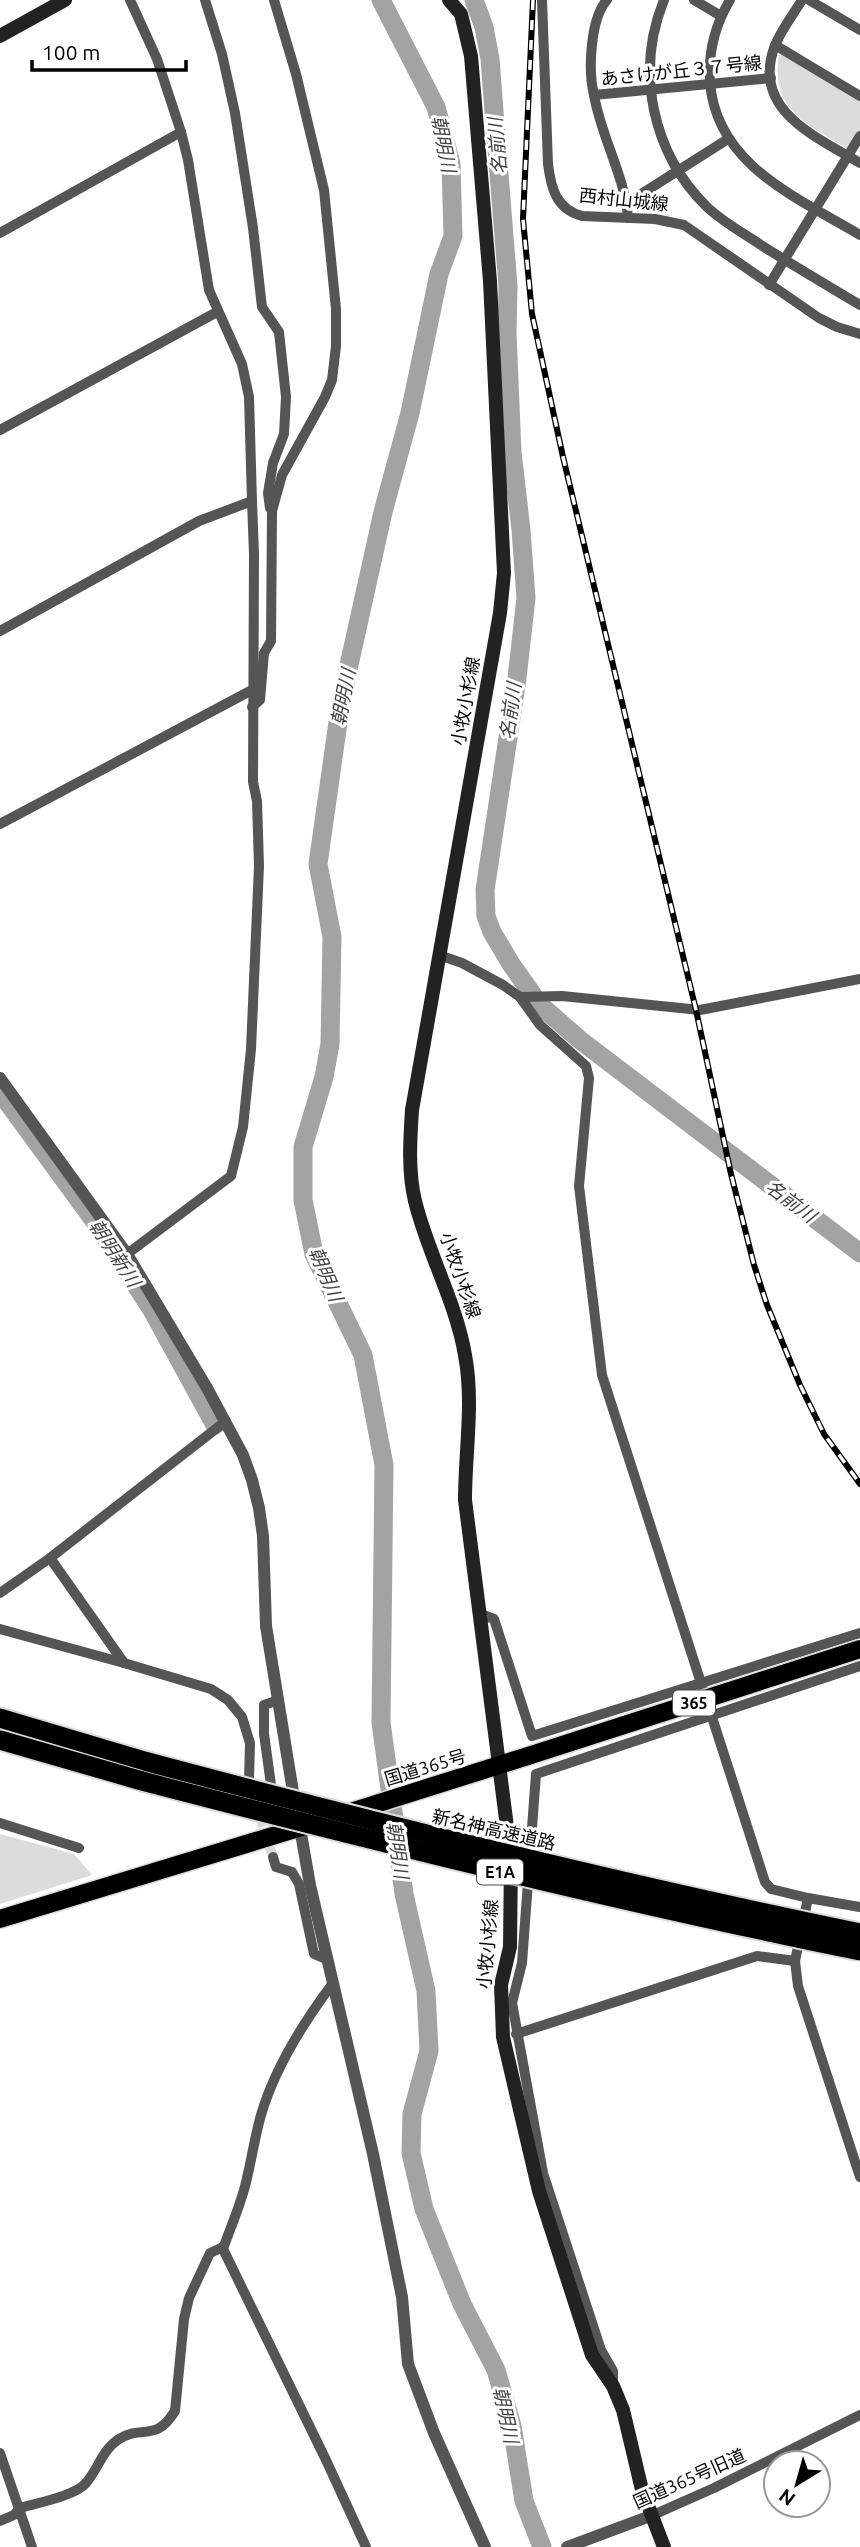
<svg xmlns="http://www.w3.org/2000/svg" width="860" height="2547" viewBox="0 0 860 2547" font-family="Ubuntu,'Noto Sans JP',sans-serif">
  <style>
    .green { fill: #dcdcdc }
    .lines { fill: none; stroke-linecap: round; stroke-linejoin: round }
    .river { stroke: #a3a3a3; stroke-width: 19 }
    .minor-tunnel { stroke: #d9d9d9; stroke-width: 10; stroke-dasharray: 10 5; stroke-linecap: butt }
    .trunk-casing { stroke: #dbdbdb; stroke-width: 21 }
    .motorway-casing { stroke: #dbdbdb; stroke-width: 23 }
    .minor { stroke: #555; stroke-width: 10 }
    .tertiary { stroke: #555; stroke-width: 12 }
    .secondary { stroke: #222; stroke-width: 14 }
    .trunk { stroke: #000; stroke-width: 18 }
    .motorway { stroke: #000; stroke-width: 19 }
    .rail-casing { stroke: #000; stroke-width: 6 }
    .rail { stroke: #fff; stroke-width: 3.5; stroke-dasharray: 10; stroke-linecap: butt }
    .trunk-bridge-casing { stroke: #dbdbdb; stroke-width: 21; stroke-linecap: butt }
    .motorway-bridge-casing { stroke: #dbdbdb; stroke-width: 23; stroke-linecap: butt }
    .trunk-bridge { stroke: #000; stroke-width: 18 }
    .motorway-bridge { stroke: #000; stroke-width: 19 }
    .labels { text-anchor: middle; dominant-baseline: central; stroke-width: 6; stroke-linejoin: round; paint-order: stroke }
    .shield { fill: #fff; stroke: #4c4c4c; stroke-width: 2 }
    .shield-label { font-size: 16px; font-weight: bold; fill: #000 }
    .street-label { font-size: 18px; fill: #000; stroke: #fff }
    .water-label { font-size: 19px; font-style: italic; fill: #444; stroke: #fff }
  </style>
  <rect width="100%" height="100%" fill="#fff"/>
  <g class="green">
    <path d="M783 53 860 100V131L850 147 846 148C806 123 770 109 779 55Z"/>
    <path d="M0 1834 74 1854 92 1875 0 1904Z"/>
  </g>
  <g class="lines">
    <g class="river">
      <path d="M381 0 436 107 451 164 453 236 439 274 410 413 383 512 341 701 318 864 332 937 330 1044 324 1077 303 1147V1200L314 1254 363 1355 384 1465 381 1722 404 1894 426 1991 429 2051 412 2114 411 2153 424 2209 462 2304 496 2370 512 2426 524 2501 542 2547"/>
      <path d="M474 0 484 27 490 59 495 124 508 286 507 334 512 452 521 530 526 598 517 678 485 890 486 916 492 932 511 964 540 1005 580 1040 860 1253"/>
      <path d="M0 1092 98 1226 152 1310 215 1425"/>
    </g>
    <path class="minor-tunnel" d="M260 1817 273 1857"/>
    <g class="trunk-casing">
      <g id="trunk">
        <path d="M341 1815 528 1756"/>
        <path d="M0 1919 315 1823"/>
      </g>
    </g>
    <g class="motorway-casing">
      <g id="motorway">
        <path d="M0 1718 148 1762"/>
        <path d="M0 1740 142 1781"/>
      </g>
    </g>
    <g class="minor">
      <path d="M205 0 222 54 235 113 253 228 262 307 279 332 286 397 284 434 273 463 268 493 270 508"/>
      <path d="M542 0 548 164C551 188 556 209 582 216L655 219 684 225 819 318 837 327 860 334"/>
      <path d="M664 0C635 71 652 153 707 207 724 223 745 234 764 247 796 267 828 286 860 305"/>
      <path d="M694 0 721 16"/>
      <path d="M730 0C715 25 708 52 710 82 716 165 798 198 860 235"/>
      <path d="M802 0C793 15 780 31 774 48 752 111 817 137 860 163"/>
      <path d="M809 0 860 30"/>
      <path d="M775 45 860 96"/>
      <path d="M594 95C588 71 590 19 607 0"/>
      <path d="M627 203 728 139"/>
      <path d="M628 218C625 176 601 137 594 95L771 78"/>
      <path d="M0 233 181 132"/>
      <path d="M769 285 860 136"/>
      <path d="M0 430 217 312"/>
      <path d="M0 631 199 521 252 501 249 397 242 364 209 290 188 160 181 132 157 59 130 0"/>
      <path d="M252 707 260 700 264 653 271 641 272 511 282 475 325 397 332 380 336 346V309L324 190 296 74 274 0"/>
      <path d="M0 824 252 690"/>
      <path d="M439 955 462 963 503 985 520 997 562 996 700 1010 860 979"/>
      <path d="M520 997 540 1025 586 1066 589 1078 579 1186 602 1375 765 1882 771 1889 808 1898"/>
      <path d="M127 1254 231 1176 243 1127 251 1049 259 866 257 801 253 782 254 554 252 501"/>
      <path d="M50 1558 124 1663 211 1689 228 1700 242 1717 250 1743 249 1780 252 1792"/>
      <path d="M0 1593 50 1558 226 1421"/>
      <path d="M478 1613 494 1619 532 1736 860 1633"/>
      <path d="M0 1629 124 1663"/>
      <path d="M273 1799 264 1734V1705L278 1700"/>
      <path d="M0 1823 79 1848"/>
      <path d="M273 1857 276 1867 292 1872 299 1884 314 1954 328 1960"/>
      <path d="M860 1907 808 1898 795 1961 798 1986 860 2177"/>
      <path d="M333 1983C303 2023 275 2067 261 2115 255 2136 252 2157 247 2178 242 2202 231 2226 223 2249L326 2460 366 2547"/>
      <path d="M516 2034 757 1956 795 1961"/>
      <path d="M613 2386V2371L601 2350 543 2173 512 2003 522 1963 536 1774 860 1666"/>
      <path d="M0 2453 32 2547"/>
      <path d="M653 2515 714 2488 860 2415"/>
      <path d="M0 2521 14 2515 20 2508C37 2503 75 2496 86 2483 98 2469 103 2449 119 2439 144 2424 155 2443 175 2411L184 2319 189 2298 210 2253 223 2247"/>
    </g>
    <g class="tertiary">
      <path d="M0 1078 127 1254 207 1388 243 1455 252 1480 259 1508 263 1536 266 1626 295 1804"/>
      <path d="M299 1822 310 1885 373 2154 402 2297 408 2364 434 2433 485 2547"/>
      <path d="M567 2547 653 2515"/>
    </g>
    <g class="secondary">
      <path d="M449 0 461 14 471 56 490 281 504 573 500 613 412 1110C410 1140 408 1172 415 1201 428 1254 456 1302 465 1355 474 1403 465 1452 465 1500L511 1858 510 1947 501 1985 503 2037 539 2191 592 2355 613 2386 623 2410 642 2490 664 2547"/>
      <path d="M0 36 65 0"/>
    </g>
    <use href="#trunk" class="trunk"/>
    <use href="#motorway" class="motorway"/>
    <g class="rail-casing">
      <path id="rail" d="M533 0 523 219 532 314 563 457 696 1010 731 1174 754 1265 767 1305 800 1385 824 1434 860 1484"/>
    </g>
    <use href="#rail" class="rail"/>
    <g class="trunk-bridge-casing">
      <path id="trunk-bridge" d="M528 1756 860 1649"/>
    </g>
    <g class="motorway-bridge-casing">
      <g id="motorway-bridge">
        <path d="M148 1762C384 1825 621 1884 860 1933"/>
        <path d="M142 1781C380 1843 619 1902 860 1951"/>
      </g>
    </g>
    <use href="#trunk-bridge" class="trunk-bridge"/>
    <use href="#motorway-bridge" class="motorway-bridge"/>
  </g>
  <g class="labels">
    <g class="shield">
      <rect x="673" y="1690.5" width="42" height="25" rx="5"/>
      <rect x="477" y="1859.5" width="46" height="25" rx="5"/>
    </g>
    <g class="shield-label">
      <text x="694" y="1703">365</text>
      <text x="500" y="1872">E1A</text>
    </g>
    <g class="street-label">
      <text transform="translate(681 70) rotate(-6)">あさけが丘３７号線</text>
      <text transform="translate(624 199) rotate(6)">西村山城線</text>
      <text transform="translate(465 701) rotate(-80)">小牧小杉線</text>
      <text transform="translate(461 1275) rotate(71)">小牧小杉線</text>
      <text transform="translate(425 1767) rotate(-17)">国道365号</text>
      <text transform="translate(494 1829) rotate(13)">新名神高速道路</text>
      <text transform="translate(487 1944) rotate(-85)">小牧小杉線</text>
      <text transform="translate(689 2478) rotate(-24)">国道365号旧道</text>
    </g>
    <g class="water-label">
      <text transform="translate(444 144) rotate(79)">朝明川</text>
      <text transform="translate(497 146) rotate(-95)">名前川</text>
      <text transform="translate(343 697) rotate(-79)">朝明川</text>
      <text transform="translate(510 711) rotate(-82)">名前川</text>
      <text transform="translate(791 1201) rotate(37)">名前川</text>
      <text transform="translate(115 1253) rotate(57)">朝明新川</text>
      <text transform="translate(326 1274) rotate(67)">朝明川</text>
      <text transform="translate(398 1850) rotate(82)">朝明川</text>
      <text transform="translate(506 2415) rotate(78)">朝明川</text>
    </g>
  </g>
  <g transform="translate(797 2484) rotate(217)"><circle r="33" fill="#ffffff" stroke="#999999" stroke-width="2"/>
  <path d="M0-5L12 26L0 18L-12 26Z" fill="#000000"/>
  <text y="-10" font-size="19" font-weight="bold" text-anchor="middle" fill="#000000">N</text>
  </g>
  <path d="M32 60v10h154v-10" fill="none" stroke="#000000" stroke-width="3.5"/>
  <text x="42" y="60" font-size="21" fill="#000000" stroke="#ffffff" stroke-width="5" paint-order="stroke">100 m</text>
</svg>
